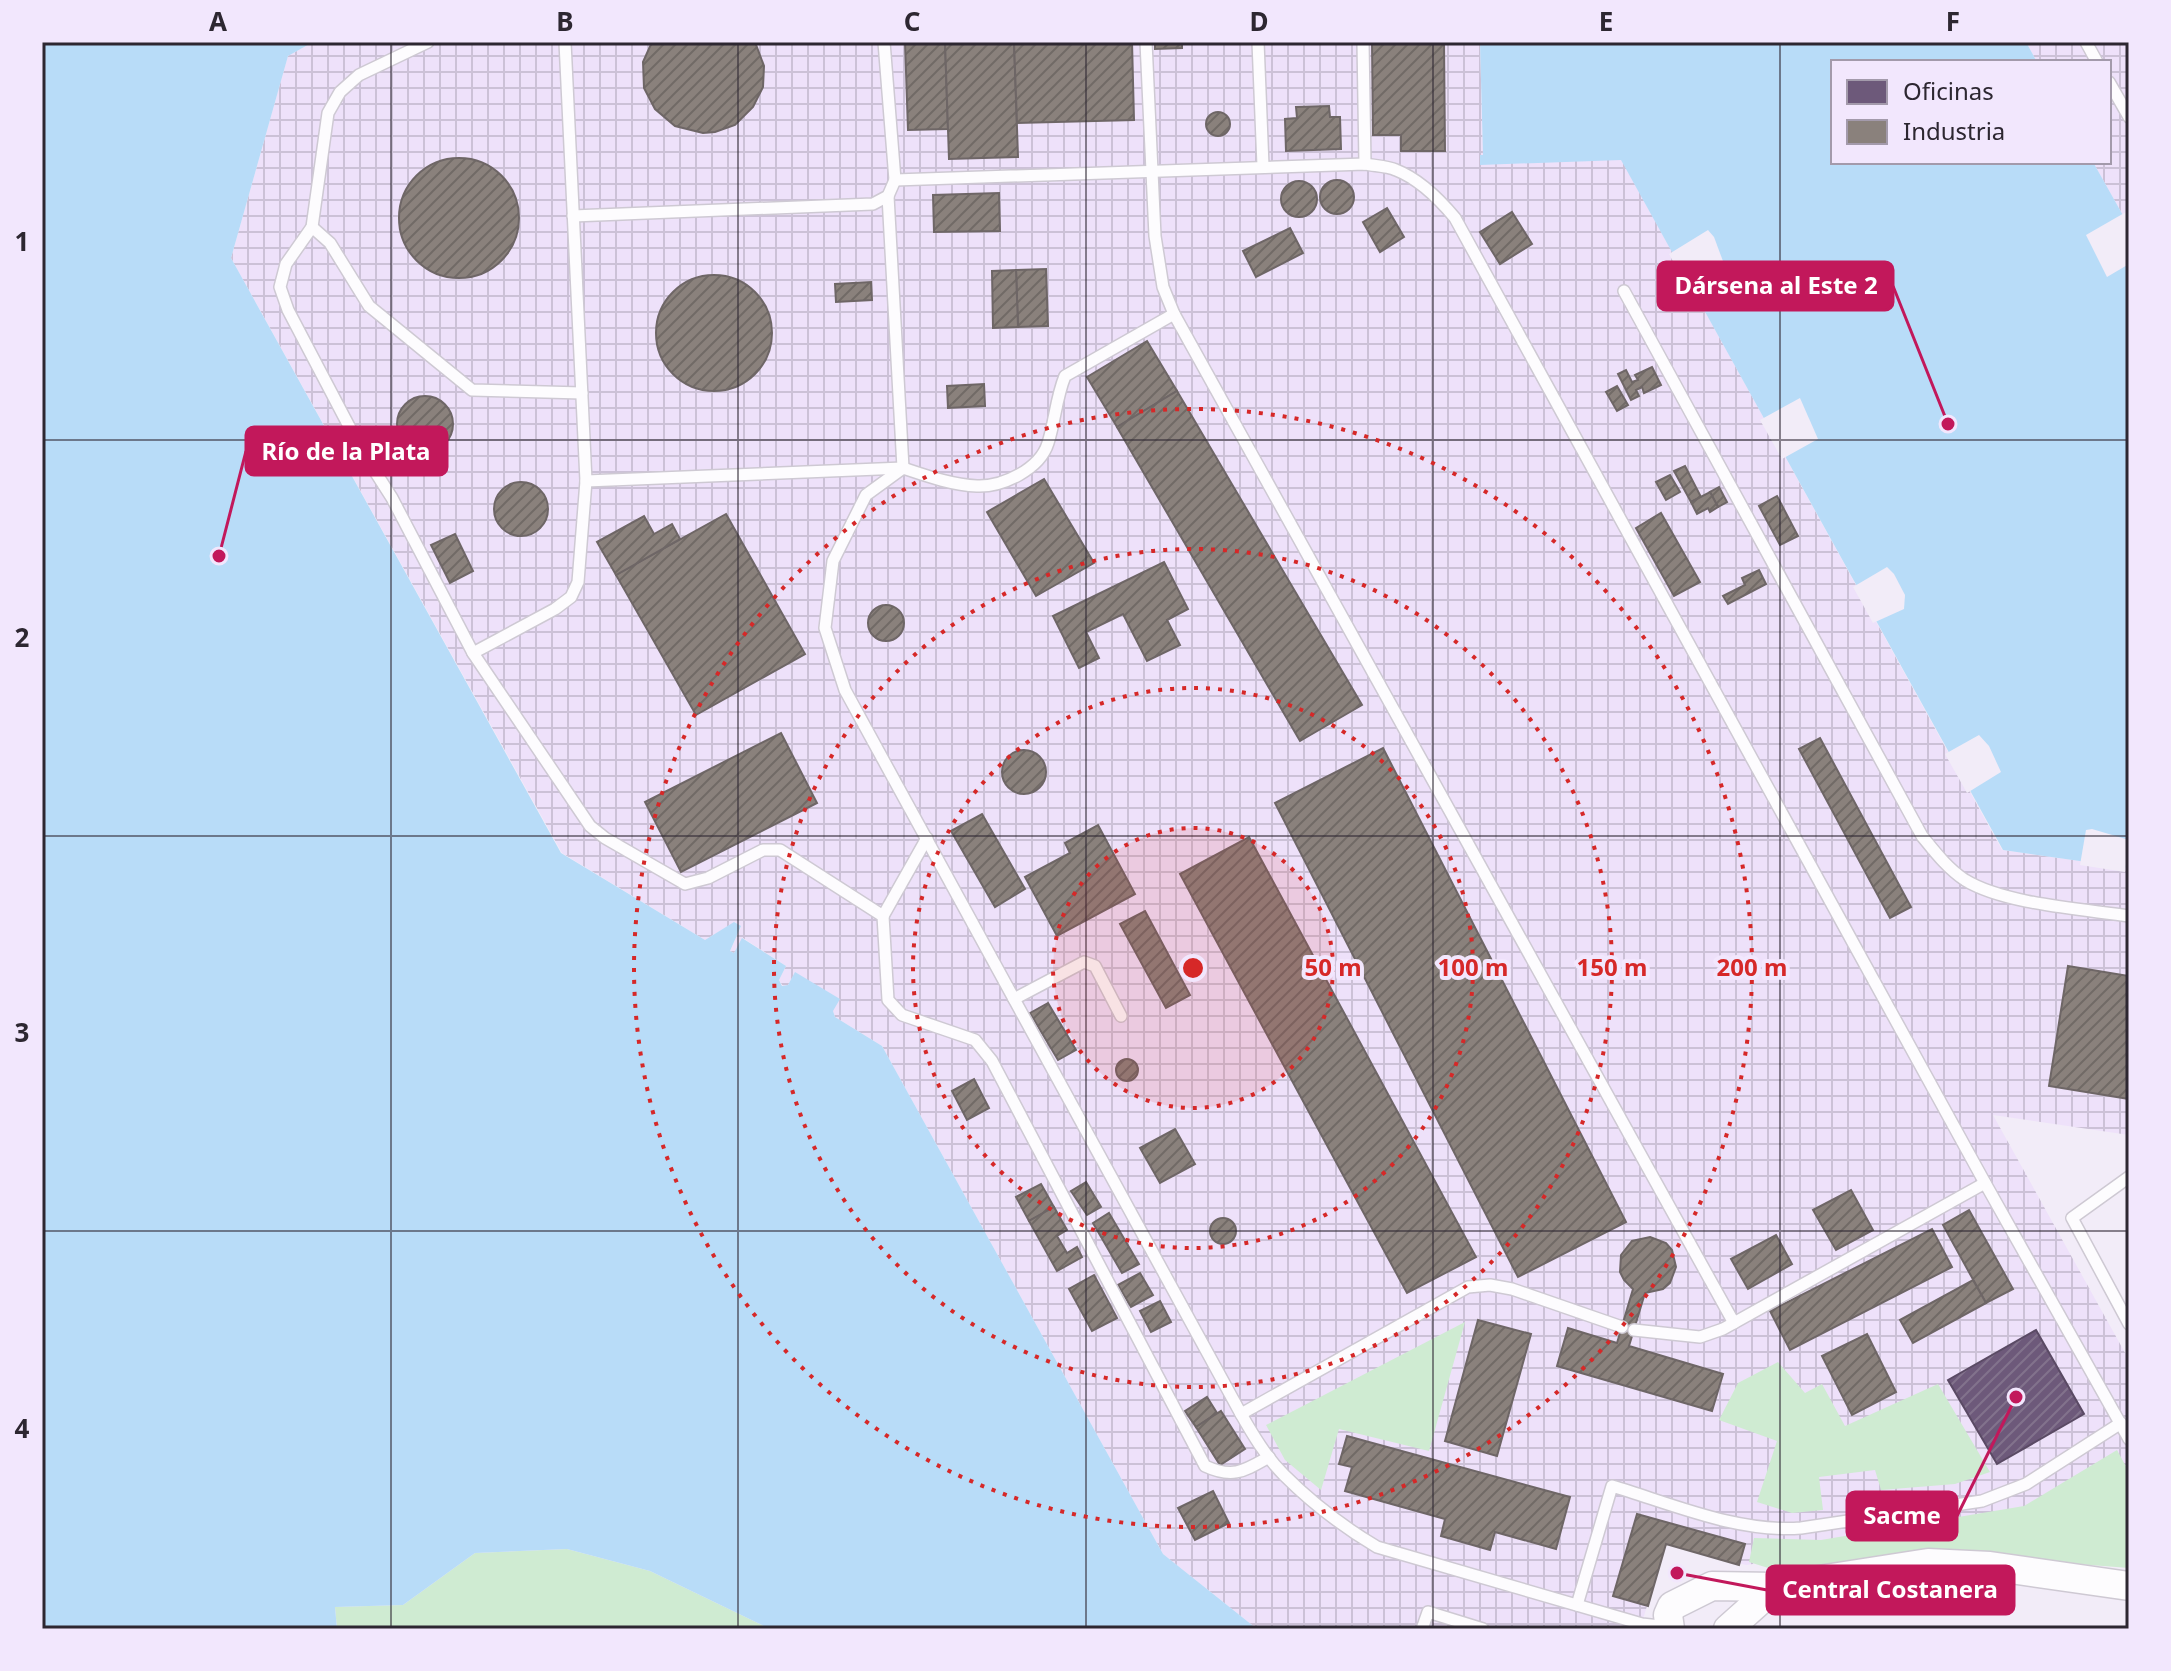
<svg xmlns="http://www.w3.org/2000/svg" width="2171" height="1671" viewBox="0 0 2171 1671" font-family="'Noto Sans',sans-serif">
  <style>
    .industrial { fill: url(#industrial-grid) }
    .grass { fill: #cfebd2 }
    .water { fill: #b8dcf8 }
    .pier { fill: #f2ecf8 }
    .offices { fill: url(#offices-hatch); stroke: #5a4a64; stroke-width: 2 }
    .industry { fill: url(#industry-hatch); stroke: #6e6666; stroke-width: 2 }
    .lines { fill: none; stroke-linecap: round; stroke-linejoin: round }
    .service-casing { stroke: #cec9d3; stroke-width: 14 }
    .tertiary-casing { stroke: #cec9d3; stroke-width: 31 }
    .service { stroke: #fdfcfe; stroke-width: 11 }
    .tertiary { stroke: #fdfcfe; stroke-width: 28 }
    .grid { fill: none; stroke: #2d2731; stroke-width: 2; stroke-opacity: 0.55 }
    .ring { fill: none; stroke: #d62828; stroke-width: 4; stroke-dasharray: 4 8 }
    .centre { fill: #d62828; stroke: #f2e7fd; stroke-width: 4 }
    .ring-label { font-size: 24px; text-anchor: middle; font-weight: bold; fill: #d62828; stroke: #f2e7fd; stroke-width: 8; stroke-linejoin: round; paint-order: stroke }
    .leader { fill: none; stroke: #c2185b; stroke-width: 3 }
    .callout-dot { fill: #c2185b; stroke: #f2e7fd; stroke-width: 3 }
    .callout { fill: #c2185b; stroke: #c2185b; stroke-width: 3 }
    .callout-label { font-size: 24px; text-anchor: middle; font-weight: bold; fill: #fff }
    .neatline { fill: none; stroke: #2d2731; stroke-width: 3 }
    .grid-label { font-size: 26px; text-anchor: middle; font-weight: bold; fill: #2d2731 }
  </style>
  <defs>
    <pattern id="industrial-grid" width="8" height="8" patternUnits="userSpaceOnUse" patternTransform="scale(2)"><rect width="8" height="8" fill="#eee1fa"/><path d="M0 4h8M4 0v8" fill="none" stroke="#ccc1d7"/></pattern>
    <pattern id="offices-hatch" width="6" height="6" patternUnits="userSpaceOnUse" patternTransform="scale(2)"><rect width="6" height="6" fill="#6d597a"/><path d="M-1 1l2-2M0 6l6-6M5 7l2-2" fill="none" stroke="#82728c"/></pattern>
    <pattern id="industry-hatch" width="6" height="6" patternUnits="userSpaceOnUse" patternTransform="scale(2)"><rect width="6" height="6" fill="#8a817c"/><path d="M-1 1l2-2M0 6l6-6M5 7l2-2" fill="none" stroke="#716a66"/></pattern>
  </defs>
  <rect width="100%" height="100%" fill="#f2ecf8"/>
  <g class="industrial">
    <path d="M313 42H1480L1483 155 1621 159 2002 850 2129 868V1135L1993 1115 2129 1360V1547L1995 1529 1746 1565 1666 1544 1640 1629H1257L1163 1554 882 1046 835 1017 833 1011 795 973 788 985 783 986 779 980 786 966 743 938 734 953 730 951 741 927 735 922 705 940 562 853 231 258 288 56Z"/>
    <path d="M2026 42H2129V226L2093 162H2109V62H2037Z"/>
  </g>
  <g class="grass">
    <path d="M1465 1322 1429 1451 1339 1429 1321 1490 1285 1460 1266 1425Z"/>
    <path d="M1778 1362 1805 1393 1822 1384 1845 1426 1938 1384 1990 1472 1955 1484 1881 1490 1875 1470 1819 1477 1823 1510 1792 1513 1757 1502 1777 1441 1719 1420 1738 1383Z"/>
    <path d="M2117 1450 2129 1472V1568L1920 1552 1778 1571 1749 1562 1754 1538 1821 1540 2024 1506Z"/>
    <path d="M567 1549 650 1571 770 1629H337L335 1607 403 1605 475 1553Z"/>
  </g>
  <g class="water">
    <path d="M42 42H313L288 56 231 258 561 853 705 940 734 922 741 926 730 951 734 953 742 938 786 966 779 980 782 986 788 985 795 972 840 999 833 1011 835 1017 882 1046 1163 1554 1257 1629H770L650 1571 567 1549 475 1553 403 1605 335 1607 337 1629H42Z"/>
    <path d="M1480 42H2026L2037 62H1833V162H2093L2129 226V868L2003 850 1621 160 1480 165V155H1483Z"/>
  </g>
  <g class="pier">
    <path d="M2126 212 2129 218V264L2107 277 2086 235Z"/>
    <path d="M1708 230 1714 237 1727 272 1690 293 1669 254Z"/>
    <path d="M1800 398 1818 439 1782 459 1760 420Z"/>
    <path d="M1887 567 1894 574 1905 595 1904 609 1873 623 1853 587Z"/>
    <path d="M1979 735 1989 746 2001 772 1967 793 1945 754Z"/>
    <path d="M2092 829 2129 840 2125 872 2080 865 2086 830Z"/>
  </g>
  <path class="offices" d="M2036 1330 2084 1414 1997 1464 1948 1380Z"/>
  <g class="industry">
    <path d="M652 42H755L764 66 763 87 753 107 735 125 715 132 703 133 675 126 655 109 644 88 643 62Z"/>
    <path d="M905 42H945L948 129 908 130Z"/>
    <path d="M945 42H1014L1018 157 949 159Z"/>
    <path d="M1014 42H1132L1134 120 1017 123Z"/>
    <path d="M1155 42H1182V48L1155 49Z"/>
    <path d="M1372 42H1444L1445 151H1401V135H1373Z"/>
    <path d="M1329 106 1330 117H1340L1341 149 1286 151 1285 119 1297 118 1296 107Z"/>
    <circle cx="1218" cy="124" r="12"/>
    <circle cx="459" cy="218" r="60"/>
    <circle cx="1337" cy="197" r="17"/>
    <circle cx="1299" cy="199" r="18"/>
    <path d="M999 193 1000 231 934 232 933 195Z"/>
    <path d="M1387 208 1404 237 1380 252 1363 222Z"/>
    <path d="M1512 212 1532 244 1500 264 1480 232Z"/>
    <path d="M1290 228 1303 253 1256 277 1243 251Z"/>
    <path d="M1046 269 1048 326 1018 327 1016 270Z"/>
    <path d="M1016 270 1018 327 993 328 992 271Z"/>
    <circle cx="714" cy="333" r="58"/>
    <path d="M871 282 872 300 836 302 835 284Z"/>
    <path d="M1147 341 1177 391 1117 427 1087 377Z"/>
    <path d="M1652 367 1661 385 1644 393 1642 387 1636 390 1639 396 1631 400 1618 374 1626 370 1632 382 1638 380 1635 375Z"/>
    <path d="M984 384 985 406 948 408 947 386Z"/>
    <path d="M1617 386 1628 405 1617 411 1606 392Z"/>
    <path d="M1177 391 1362 705 1300 741 1117 427Z"/>
    <circle cx="425" cy="424" r="28"/>
    <path d="M1685 466 1701 497 1691 502 1674 471Z"/>
    <path d="M1670 475 1680 492 1666 500 1656 482Z"/>
    <path d="M1044 479 1094 563 1036 596 987 512Z"/>
    <circle cx="521" cy="509" r="27"/>
    <path d="M1719 487 1727 502 1718 507 1710 492Z"/>
    <path d="M1710 492 1718 507 1710 512 1708 508 1697 514 1691 502Z"/>
    <path d="M1777 496 1798 536 1780 545 1759 506Z"/>
    <path d="M1661 513 1700 582 1674 596 1636 528Z"/>
    <path d="M726 514 805 654 696 715 616 575Z"/>
    <path d="M644 516 654 534 672 524 680 539 616 575 597 542Z"/>
    <path d="M455 534 473 571 450 583 431 545Z"/>
    <path d="M1164 562 1188 609 1167 620 1180 645 1147 661 1123 614 1086 632 1099 658 1079 668 1053 616Z"/>
    <path d="M1759 570 1766 584 1728 604 1723 596 1745 585 1742 578Z"/>
    <circle cx="886" cy="623" r="18"/>
    <path d="M781 733 817 803 681 872 645 802Z"/>
    <path d="M1820 738 1911 907 1890 918 1799 749Z"/>
    <path d="M1383 748 1626 1222 1518 1277 1275 803Z"/>
    <circle cx="1024" cy="772" r="22"/>
    <path d="M982 814 1025 889 995 907 951 831Z"/>
    <path d="M1098 825 1135 894 1057 936 1025 877 1070 853 1065 843Z"/>
    <path d="M1249 837 1476 1257 1407 1293 1180 874Z"/>
    <path d="M1145 911 1190 995 1166 1008 1120 924Z"/>
    <path d="M2068 966 2129 976V1099L2049 1086Z"/>
    <path d="M1048 1003 1076 1050 1058 1060 1030 1013Z"/>
    <circle cx="1127" cy="1070" r="11"/>
    <path d="M974 1079 989 1108 967 1120 952 1091Z"/>
    <path d="M1175 1129 1195 1164 1160 1183 1140 1148Z"/>
    <path d="M1086 1182 1101 1207 1087 1215 1071 1191Z"/>
    <path d="M1041 1184 1054 1207 1029 1221 1016 1197Z"/>
    <path d="M1851 1190 1873 1230 1836 1250 1813 1210Z"/>
    <path d="M1054 1207 1067 1230 1057 1236 1067 1253 1077 1247 1082 1257 1057 1271 1029 1221Z"/>
    <path d="M1969 1210 2013 1289 1986 1303 1943 1225Z"/>
    <path d="M1109 1213 1139 1264 1122 1273 1093 1223Z"/>
    <circle cx="1223" cy="1231" r="13"/>
    <path d="M1932 1229 1952 1267 1790 1350 1770 1311Z"/>
    <path d="M1776 1235 1792 1264 1748 1289 1731 1259Z"/>
    <path d="M1650 1237 1666 1243 1672 1250 1676 1267 1670 1283 1663 1289 1645 1293 1629 1346 1723 1374 1712 1411 1557 1366 1568 1328 1617 1343 1633 1289 1624 1280 1620 1272 1621 1255 1632 1241Z"/>
    <path d="M1140 1273 1153 1295 1131 1307 1118 1285Z"/>
    <path d="M1094 1275 1117 1318 1092 1331 1069 1289Z"/>
    <path d="M1973 1280 1986 1303 1913 1343 1900 1320Z"/>
    <path d="M1160 1301 1171 1322 1151 1332 1140 1311Z"/>
    <path d="M1478 1320 1531 1334 1497 1456 1445 1441Z"/>
    <path d="M1867 1334 1896 1392 1852 1415 1822 1356Z"/>
    <path d="M1207 1397 1217 1413 1196 1427 1185 1411Z"/>
    <path d="M1221 1411 1245 1449 1220 1465 1196 1427Z"/>
    <path d="M1347 1436 1570 1497 1556 1549 1495 1532 1490 1550 1441 1536 1445 1519 1345 1491 1352 1467 1339 1464Z"/>
    <path d="M1213 1491 1229 1523 1195 1540 1178 1508Z"/>
    <path d="M1637 1514 1745 1544 1739 1565 1666 1544 1648 1606 1613 1596Z"/>
  </g>
  <g class="lines">
    <g class="service-casing">
      <g id="service">
        <path d="M428 42 359 75 340 92 328 113 312 227 286 264 280 287 288 310 362 451 392 498 473 653 590 826 605 838 685 884 708 878 763 850H780L883 916 888 1000 902 1015 975 1040 992 1061 1205 1466C1233 1479 1244 1471 1269 1457"/>
        <path d="M884 42 895 180 1365 164C1375 166 1387 166 1396 170 1419 179 1440 200 1455 218L1985 1183 2129 1439"/>
        <path d="M1146 42 1155 236 1163 287 1174 314 1734 1323"/>
        <path d="M1258 42 1263 166"/>
        <path d="M1363 42 1365 164"/>
        <path d="M2086 42 2097 62"/>
        <path d="M2109 82 2129 117"/>
        <path d="M888 196 903 468 866 495 833 561 825 628 845 690 1241 1414C1253 1435 1266 1457 1284 1475 1311 1502 1345 1528 1377 1547L1642 1624 1669 1627"/>
        <path d="M573 216 873 204 888 196 895 180"/>
        <path d="M312 227 330 243 369 306 472 390 582 393"/>
        <path d="M1624 291 1922 836C1935 852 1948 869 1965 880 2004 904 2082 909 2129 916"/>
        <path d="M586 481 903 468C927 476 952 485 977 486 1003 487 1040 469 1048 443 1055 421 1056 398 1065 376L1174 314"/>
        <path d="M473 653 555 609 571 597 578 582 586 481 565 42"/>
        <path d="M883 916 927 838"/>
        <path d="M1014 999 1084 962 1095 966 1121 1016"/>
        <path d="M2129 1177 2072 1218 2129 1324"/>
        <path d="M1634 1330 1700 1337 1723 1329 1985 1183"/>
        <path d="M1241 1414 1468 1287 1490 1285 1512 1289 1622 1327"/>
        <path d="M1577 1605 1612 1486C1672 1504 1738 1533 1801 1528L1982 1501 2026 1484 2121 1423"/>
        <path d="M1422 1629 1428 1612 1483 1629"/>
      </g>
    </g>
    <g class="tertiary-casing">
      <g id="tertiary">
        <path d="M1670 1629 1668 1615 1672 1606 1712 1586 1775 1587 1928 1563 1990 1566 2129 1586"/>
        <path d="M1728 1629 1775 1587"/>
      </g>
    </g>
    <use href="#service" class="service"/>
    <use href="#tertiary" class="tertiary"/>
  </g>
  <path class="grid" d="M391 42V1629M738 42V1629M1086 42V1629M1433 42V1629M1780 42V1629M42 440H2129M42 836H2129M42 1231H2129"/>
  <circle cx="1193" cy="968" r="140" fill="#d62828" fill-opacity=".12"/>
  <g class="ring">
    <circle cx="1193" cy="968" r="140"/>
    <circle cx="1193" cy="968" r="280"/>
    <circle cx="1193" cy="968" r="419"/>
    <circle cx="1193" cy="968" r="559"/>
  </g>
  <circle cx="1193" cy="968" r="12" class="centre"/>
  <g class="ring-label">
    <text x="1333" y="976">50 m</text>
    <text x="1473" y="976">100 m</text>
    <text x="1612" y="976">150 m</text>
    <text x="1752" y="976">200 m</text>
  </g>
  <path class="leader" d="M1948 424L1893 286M219 556L246 451M2016 1397L1957 1516M1677 1573L1767 1590"/>
  <g class="callout-dot">
    <circle cx="1948" cy="424" r="8"/>
    <circle cx="219" cy="556" r="8"/>
    <circle cx="2016" cy="1397" r="8"/>
    <circle cx="1677" cy="1573" r="8"/>
  </g>
  <g class="callout">
    <rect x="1658" y="262" width="235" height="48" rx="8"/>
    <rect x="246" y="427" width="201" height="48" rx="8"/>
    <rect x="1847" y="1492" width="110" height="48" rx="8"/>
    <rect x="1767" y="1566" width="247" height="48" rx="8"/>
  </g>
  <g class="callout-label">
    <text x="1776" y="294">Dársena al Este 2</text>
    <text x="346" y="460">Río de la Plata</text>
    <text x="1902" y="1524">Sacme</text>
    <text x="1890" y="1598">Central Costanera</text>
  </g>
  <rect width="2171" height="1671" fill="none" stroke="#f2e7fd" stroke-width="88"/>
  <rect x="1831" y="60" width="280" height="104" fill="#f2e7fd" stroke="#a39aab" stroke-width="2"/>
  <rect x="1847" y="80" width="40" height="24" fill="#6d597a" stroke="#a39aab" stroke-width="2"/>
  <text x="1903" y="100" font-size="24" fill="#2d2731">Oficinas</text>
  <rect x="1847" y="120" width="40" height="24" fill="#8a817c" stroke="#a39aab" stroke-width="2"/>
  <text x="1903" y="140" font-size="24" fill="#2d2731">Industria</text>
  <rect x="44" y="44" width="2083" height="1583" class="neatline"/>
  <g class="grid-label">
    <text x="218" y="31">A</text>
    <text x="565" y="31">B</text>
    <text x="912" y="31">C</text>
    <text x="1259" y="31">D</text>
    <text x="1606" y="31">E</text>
    <text x="1953" y="31">F</text>
    <text x="22" y="251">1</text>
    <text x="22" y="647">2</text>
    <text x="22" y="1042">3</text>
    <text x="22" y="1438">4</text>
  </g>
</svg>
